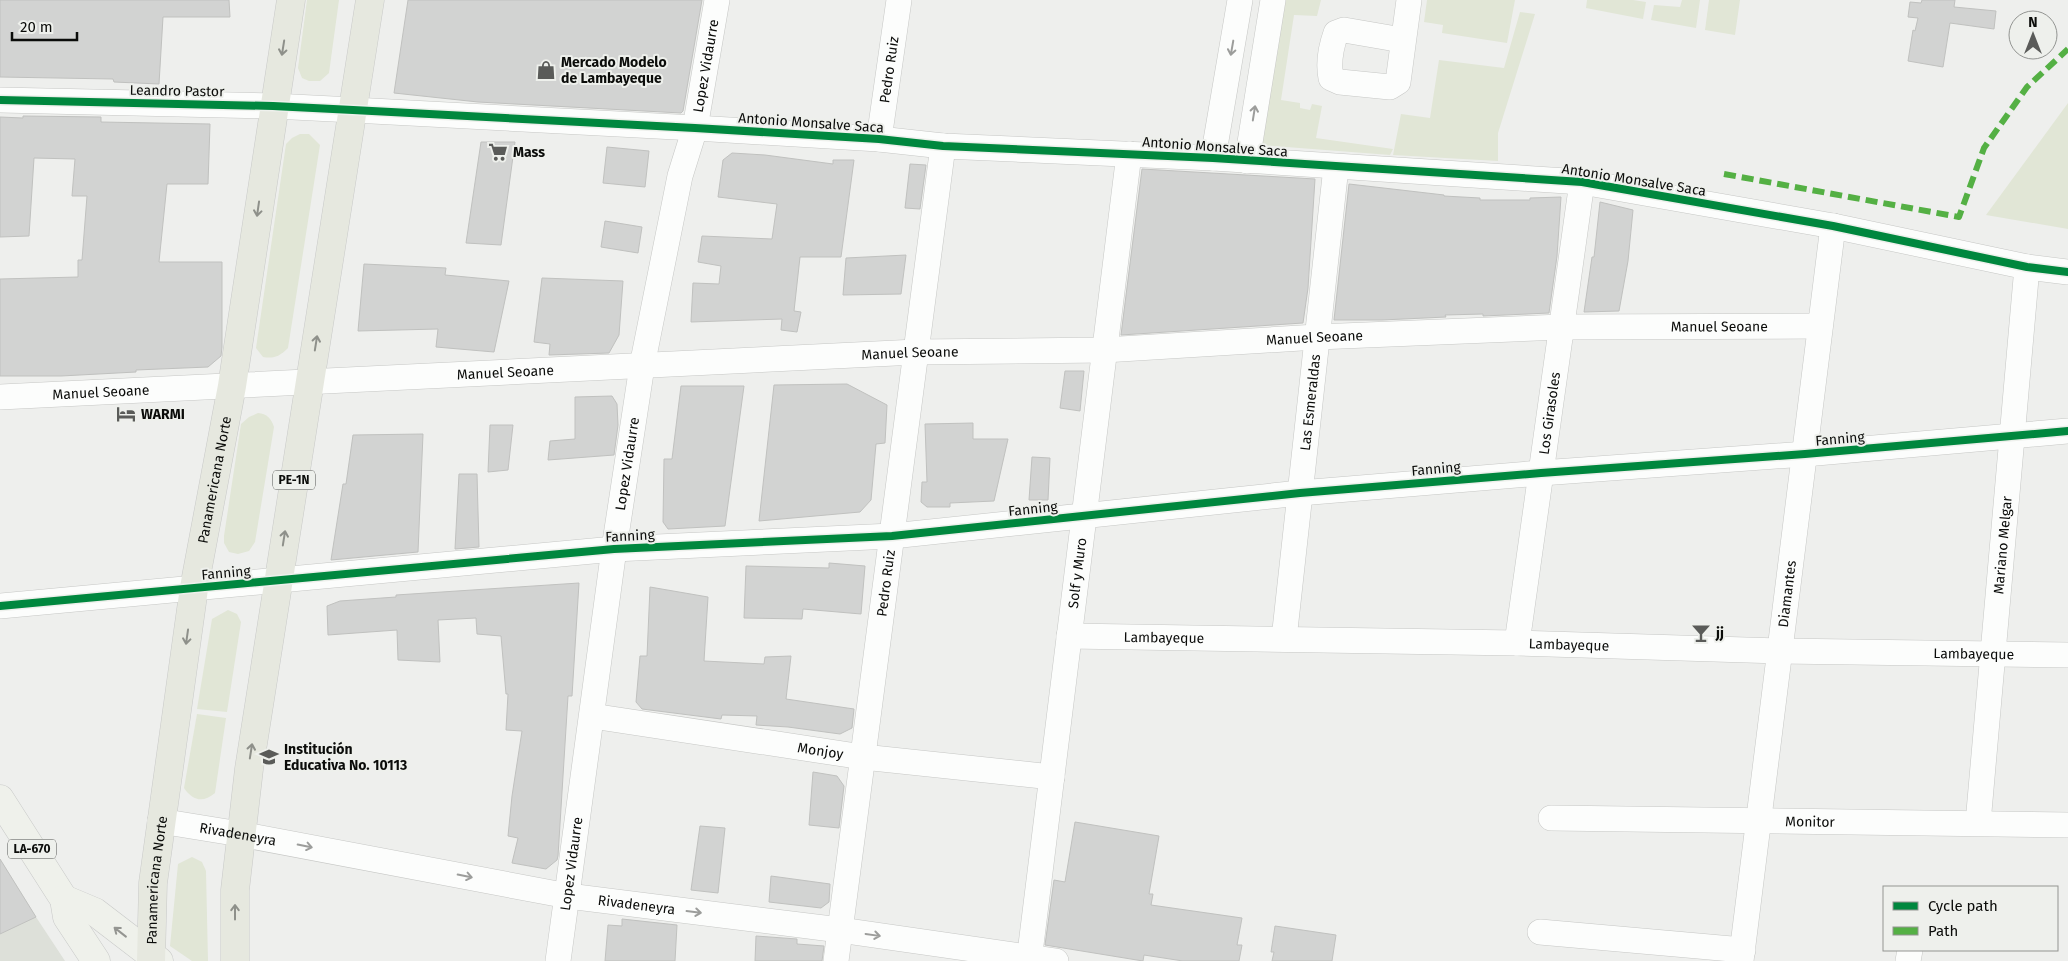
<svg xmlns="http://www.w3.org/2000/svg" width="2068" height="961" viewBox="0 0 2068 961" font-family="'Fira Sans',sans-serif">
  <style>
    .built { fill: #dde0d9 }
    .green { fill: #e1e6d6 }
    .building { fill: #d2d3d2; stroke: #c0c1bf }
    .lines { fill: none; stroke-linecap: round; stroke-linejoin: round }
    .minor-casing { stroke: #c6c7c5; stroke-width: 26 }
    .major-casing { stroke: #c8c9c8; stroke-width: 29 }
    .highway-casing { stroke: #c8c9c8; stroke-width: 29 }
    .minor { stroke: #fcfdfc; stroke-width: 25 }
    .major { stroke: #eff1eb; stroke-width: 28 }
    .highway { stroke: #e6e8df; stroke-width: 28 }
    .quiet { stroke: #54b044; stroke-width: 6; stroke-dasharray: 12 6; stroke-linecap: butt }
    .cycleway-casing { stroke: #eef0ec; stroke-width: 11 }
    .cycleway { stroke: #00873e; stroke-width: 8 }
    .oneway { stroke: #8e908a }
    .oneway2 { stroke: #9c9d9b }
    .oneway3 { stroke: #949591 }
    .labels { text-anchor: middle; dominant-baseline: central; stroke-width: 4; stroke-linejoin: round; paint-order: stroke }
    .shield { fill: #eef0ec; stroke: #4f504e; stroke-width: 1 }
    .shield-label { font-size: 12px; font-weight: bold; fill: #0b0c0a }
    .poi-label { font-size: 14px; font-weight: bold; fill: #0b0c0a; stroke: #eef0ec; text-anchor: start }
    .street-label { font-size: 14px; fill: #0b0c0a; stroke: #eef0ec }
  </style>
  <rect width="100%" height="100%" fill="#eeefed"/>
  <path class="built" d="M0 859 36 917 65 961H0Z"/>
  <g class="green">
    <path d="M307 0H339L329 73 320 81H309L302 78 298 68Z"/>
    <path d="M1285 0H1321L1317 16 1294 15 1281 100 1300 103V108L1310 110 1312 104 1322 106 1316 138 1393 149 1390 155 1259 145Z"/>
    <path d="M1427 0H1515L1507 43 1442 33 1443 25 1424 22Z"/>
    <path d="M1587 0H1633L1646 2 1643 19 1586 8Z"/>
    <path d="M1682 0H1700L1696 28 1651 20 1654 5 1680 7Z"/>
    <path d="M1709 0H1740L1735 35 1705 30Z"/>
    <path d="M1520 12 1535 14 1498 133V161L1393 155 1401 114 1430 118 1439 60 1504 68Z"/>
    <path d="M2068 103V229L1986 215Z"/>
    <path d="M300 134H309L320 145 288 348C280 356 274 359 263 357L256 348 286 144 292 138Z"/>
    <path d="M258 413C267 414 271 418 274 427L255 542 249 551 238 554 229 552 224 543V536L241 424 249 417Z"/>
    <path d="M228 610 237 614 241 622 227 712 197 709 212 619Z"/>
    <path d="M197 714 226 718 215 793C203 803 193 801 184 788Z"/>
    <path d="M192 857 202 862 206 871 208 961H192L170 946 178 864Z"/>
  </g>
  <g class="building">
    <path d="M0 0H229L230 17H163L159 84 114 82 113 79 0 77Z"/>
    <path d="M408 0H702L683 111 681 113 478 102 394 93Z"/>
    <path d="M1922 0H1955L1954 7 1996 11 1994 29 1950 23 1943 67 1908 61 1913 30 1915 31 1918 18 1908 17 1910 2 1921 3Z"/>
    <path d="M23 116 101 117V122L210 124 208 184H167L159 262H222V347L221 356 208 367 136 370V372L61 376H0V279L78 277V260H82L87 196H72L75 159 34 158 29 236 0 237V117L23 118Z"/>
    <path d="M481 142H515L501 245 466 243Z"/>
    <path d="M607 147 649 151 645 187 603 183Z"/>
    <path d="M732 153 765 155 833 164V160H854L841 257H800L794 311 801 312 797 332 781 330 782 319 691 322 693 283 719 284 721 266 698 262 702 236 772 239 777 204 718 197 723 160Z"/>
    <path d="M910 164 926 165 920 209 905 208Z"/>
    <path d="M1142 169 1315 179 1308 288 1303 323 1121 335Z"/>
    <path d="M1349 184 1444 195V196L1480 198V200H1530V198L1561 197 1557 256 1549 313 1483 316V314L1445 315 1446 317 1382 320H1334Z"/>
    <path d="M1600 202 1633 210 1628 261 1619 311 1584 312 1592 257H1594Z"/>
    <path d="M605 221 642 227 638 253 601 247Z"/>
    <path d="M906 255 901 294 843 295 846 258Z"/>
    <path d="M364 264 446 268 445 275 509 281 494 352 436 347 438 329 358 331Z"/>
    <path d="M542 278 623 281 619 335 609 353 549 355 550 344 534 342Z"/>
    <path d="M1065 371H1084L1080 411 1060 408Z"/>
    <path d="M847 384 887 405 885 443 876 444 871 500 860 512 759 521 774 385Z"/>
    <path d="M681 386H744L725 526 668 529 663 522 664 459H672Z"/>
    <path d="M612 396 617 404 618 425 614 455 548 460 550 441 575 439V397Z"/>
    <path d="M973 423V439H1008L994 501 950 503V507H927L921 502 922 482H927L925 424Z"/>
    <path d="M490 425H513L508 470 488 472Z"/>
    <path d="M423 434 418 552 331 560 343 484H346L353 435Z"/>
    <path d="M1032 457 1050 458 1048 500H1029Z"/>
    <path d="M459 474H477L479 547 455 549Z"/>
    <path d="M829 563 865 566 861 614 803 609 802 619 744 618 746 566 829 568Z"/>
    <path d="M579 583 572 696H568L558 856 557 860 546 869 512 863 518 838 508 836 512 796 522 731 506 730 508 694H506L501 636 477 634 476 618 438 620 440 662 398 660 397 630 328 635 327 606 340 601 396 597V595Z"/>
    <path d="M650 587 708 597 704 661 764 664 765 657 791 656 786 699 854 709 852 728 840 734 788 727 756 725 757 716 722 715 721 719 642 709 636 702 640 656H647Z"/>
    <path d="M813 772 837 776 844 786 839 828 809 825Z"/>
    <path d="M1075 822 1159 836 1149 894H1153L1151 905 1242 918 1237 945H1242L1239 961H1183L1144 955 1143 961 1045 945 1054 880 1065 882Z"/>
    <path d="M700 826 725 828 718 893 691 890Z"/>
    <path d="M0 859 36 917 0 934Z"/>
    <path d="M771 876 830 884 829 902 821 908 769 902Z"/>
    <path d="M622 919 677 925 675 961H605L608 925 622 926Z"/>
    <path d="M1275 926 1336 935 1332 961H1272L1274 952H1271Z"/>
    <path d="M756 936 797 939V944L824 946 822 961H755Z"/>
  </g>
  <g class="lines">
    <g class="minor-casing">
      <g id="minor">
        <path d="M1402 40 1344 30 1336 33C1331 47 1328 63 1331 78L1340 82 1390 87 1398 82 1409 0"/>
        <path d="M0 100 273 106 353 110 695 128 879 139 943 146 1213 158 1582 182 1833 226 2027 267 2068 272"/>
        <path id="s1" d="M879 139 899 0"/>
        <path d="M1213 158 1240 0"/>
        <path d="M1247 161 1273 0"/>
        <path id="s2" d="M0 397 916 352 1104 350 1317 337 1562 327 1820 326"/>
        <path d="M0 606 614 549 892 536 1300 493 1541 473 1805 454 2068 431"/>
        <path id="s3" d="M1069 636 1517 643 1780 651 2068 655"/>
        <path id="s4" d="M1284 639 1336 167"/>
        <path id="s5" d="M1517 643 1582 182"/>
        <path id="s6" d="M592 716 863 757 1052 777"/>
        <path id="s7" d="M1551 818 2068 825"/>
        <path id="s8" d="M160 821 240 834 568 896 840 930 1056 961"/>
        <path id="s9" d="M1978 823 2027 267"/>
        <path d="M1540 932 1743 950"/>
        <path id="s10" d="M558 961 614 549 642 366 680 176 695 128 717 0"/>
        <path id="s11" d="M836 961 943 146"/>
        <path id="s12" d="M1029 961 1129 154"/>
        <path id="s13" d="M1741 961 1833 226"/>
        <path d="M1908 961 1910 950"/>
      </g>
    </g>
    <g class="major-casing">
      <g id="major">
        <path d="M0 799 60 893 64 899 67 917 96 961"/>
        <path d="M64 899 95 912 159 961"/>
      </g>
    </g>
    <g class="highway-casing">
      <g id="highway">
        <path id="s14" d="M151 961 153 883 194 588 232 386 291 0"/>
        <path d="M235 961V890L249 769 370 0"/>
      </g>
    </g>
    <use href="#minor" class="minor"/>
    <use href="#major" class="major"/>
    <use href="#highway" class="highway"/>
    <path class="quiet" d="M1724 174 1959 217 1984 148 2027 87 2068 49"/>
    <g class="cycleway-casing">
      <g id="cycleway">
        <path d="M0 100 273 106 353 110 695 128 879 139 943 146 1213 158 1582 182 1833 226 2027 267 2068 272"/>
        <path d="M0 606 614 549 892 536 1300 493 1541 473 1805 454 2068 431"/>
      </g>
    </g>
    <use href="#cycleway" class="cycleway"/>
  </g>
  <defs><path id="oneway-shaft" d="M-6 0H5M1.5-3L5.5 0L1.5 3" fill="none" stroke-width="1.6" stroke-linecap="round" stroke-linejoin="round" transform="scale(1.25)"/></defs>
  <g class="oneway">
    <use href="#oneway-shaft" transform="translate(283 48) rotate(99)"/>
    <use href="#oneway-shaft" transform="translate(258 209) rotate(98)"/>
    <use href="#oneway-shaft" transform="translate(316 343) rotate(-81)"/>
    <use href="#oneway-shaft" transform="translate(284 538) rotate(-81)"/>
    <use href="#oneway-shaft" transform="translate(187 637) rotate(98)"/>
    <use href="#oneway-shaft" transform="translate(251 751) rotate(-81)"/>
    <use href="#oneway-shaft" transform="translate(235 912) rotate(-90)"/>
  </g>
  <g class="oneway2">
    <use href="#oneway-shaft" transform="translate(1232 48) rotate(100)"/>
    <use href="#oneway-shaft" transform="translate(1254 113) rotate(-81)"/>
    <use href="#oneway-shaft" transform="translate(305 846) rotate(11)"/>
    <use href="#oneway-shaft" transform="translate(465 876) rotate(11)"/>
    <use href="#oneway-shaft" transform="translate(694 912) rotate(7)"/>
    <use href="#oneway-shaft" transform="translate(873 935) rotate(8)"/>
  </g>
  <use class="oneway3" href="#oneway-shaft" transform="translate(120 932) rotate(-142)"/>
  <defs>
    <g id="shop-bare" transform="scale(1.5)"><path d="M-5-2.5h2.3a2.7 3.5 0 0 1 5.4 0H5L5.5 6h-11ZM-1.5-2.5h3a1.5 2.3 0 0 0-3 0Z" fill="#5a5b59" stroke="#eef0ec" stroke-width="2.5" paint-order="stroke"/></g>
    <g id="supermarket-bare" transform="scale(1.5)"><path d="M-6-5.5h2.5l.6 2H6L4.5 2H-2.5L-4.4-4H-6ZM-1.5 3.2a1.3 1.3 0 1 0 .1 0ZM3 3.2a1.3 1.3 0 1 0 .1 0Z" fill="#5a5b59" stroke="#eef0ec" stroke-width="2.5" paint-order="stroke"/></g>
    <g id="hotel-bare" transform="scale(1.5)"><path d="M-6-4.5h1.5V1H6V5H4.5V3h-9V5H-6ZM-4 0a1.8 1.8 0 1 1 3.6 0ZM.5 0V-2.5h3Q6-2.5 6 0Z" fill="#5a5b59" stroke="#eef0ec" stroke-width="2.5" paint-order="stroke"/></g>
    <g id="bar-bare" transform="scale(1.5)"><path d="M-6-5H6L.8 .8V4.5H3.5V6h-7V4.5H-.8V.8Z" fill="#5a5b59" stroke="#eef0ec" stroke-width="2.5" paint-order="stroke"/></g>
    <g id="school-bare" transform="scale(1.5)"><path d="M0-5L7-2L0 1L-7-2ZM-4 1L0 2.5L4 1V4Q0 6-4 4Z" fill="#5a5b59" stroke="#eef0ec" stroke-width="2.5" paint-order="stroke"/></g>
  </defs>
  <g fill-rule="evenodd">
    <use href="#shop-bare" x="546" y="70"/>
    <use href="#supermarket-bare" x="498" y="152"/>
    <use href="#hotel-bare" x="126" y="414"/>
    <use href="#bar-bare" x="1701" y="633"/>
    <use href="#school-bare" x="269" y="757"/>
  </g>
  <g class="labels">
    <g class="shield">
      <rect x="273" y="470.5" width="42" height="19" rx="4"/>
      <rect x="8" y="839.5" width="48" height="19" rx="4"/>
    </g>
    <g class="shield-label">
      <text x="294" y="480">PE-1N</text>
      <text x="32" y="849">LA-670</text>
    </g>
    <g class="poi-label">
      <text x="561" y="62">Mercado Modelo<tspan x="561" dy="16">de Lambayeque</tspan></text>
      <text x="513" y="152">Mass</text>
      <text x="141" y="414">WARMI</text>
      <text x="1716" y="633">jj</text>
      <text x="284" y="749">Institución<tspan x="284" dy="16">Educativa No. 10113</tspan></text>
    </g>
    <g class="street-label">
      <text stroke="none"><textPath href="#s10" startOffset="908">Lopez Vidaurre</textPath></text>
      <text stroke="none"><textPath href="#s1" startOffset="70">Pedro Ruiz</textPath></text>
      <text transform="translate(177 91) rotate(1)">Leandro Pastor</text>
      <text transform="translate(811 123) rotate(4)">Antonio Monsalve Saca</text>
      <text transform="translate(1215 147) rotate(4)">Antonio Monsalve Saca</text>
      <text transform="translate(1634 180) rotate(9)">Antonio Monsalve Saca</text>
      <text stroke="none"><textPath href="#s2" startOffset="1721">Manuel Seoane</textPath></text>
      <text stroke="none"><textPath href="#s2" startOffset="1316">Manuel Seoane</textPath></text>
      <text stroke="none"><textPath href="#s2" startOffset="911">Manuel Seoane</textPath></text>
      <text stroke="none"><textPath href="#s2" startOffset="506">Manuel Seoane</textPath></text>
      <text stroke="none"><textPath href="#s2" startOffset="101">Manuel Seoane</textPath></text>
      <text stroke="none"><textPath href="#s4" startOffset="238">Las Esmeraldas</textPath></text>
      <text stroke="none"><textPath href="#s5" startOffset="232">Los Girasoles</textPath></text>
      <text transform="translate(1840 439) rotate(-5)">Fanning</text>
      <text stroke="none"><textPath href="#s10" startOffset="502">Lopez Vidaurre</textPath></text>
      <text transform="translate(1436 469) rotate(-5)">Fanning</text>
      <text stroke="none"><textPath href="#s14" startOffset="486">Panamericana Norte</textPath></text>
      <text transform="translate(1033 509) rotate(-6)">Fanning</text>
      <text transform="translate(630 536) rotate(-3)">Fanning</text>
      <text stroke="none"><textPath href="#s9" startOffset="279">Mariano Melgar</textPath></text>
      <text stroke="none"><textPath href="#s12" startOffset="391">Solf y Muro</textPath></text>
      <text transform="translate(226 573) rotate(-5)">Fanning</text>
      <text stroke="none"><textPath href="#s11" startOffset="381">Pedro Ruiz</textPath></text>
      <text stroke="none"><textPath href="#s13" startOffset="370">Diamantes</textPath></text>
      <text stroke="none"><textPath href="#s3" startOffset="95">Lambayeque</textPath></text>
      <text stroke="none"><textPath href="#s3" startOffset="500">Lambayeque</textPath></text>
      <text stroke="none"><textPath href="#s3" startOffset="905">Lambayeque</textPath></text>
      <text stroke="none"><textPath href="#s6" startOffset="231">Monjoy</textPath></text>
      <text stroke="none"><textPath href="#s7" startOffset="259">Monitor</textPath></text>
      <text stroke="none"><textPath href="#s8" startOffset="79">Rivadeneyra</textPath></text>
      <text stroke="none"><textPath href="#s10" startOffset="98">Lopez Vidaurre</textPath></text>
      <text stroke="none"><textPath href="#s14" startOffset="81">Panamericana Norte</textPath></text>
      <text stroke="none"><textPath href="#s8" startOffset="484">Rivadeneyra</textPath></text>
    </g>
  </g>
  <rect x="1883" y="886" width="175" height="65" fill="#eef0ec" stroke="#939592"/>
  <rect x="1893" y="902" width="25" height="8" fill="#00873e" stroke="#939592"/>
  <text x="1928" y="911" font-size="15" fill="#0b0c0a">Cycle path</text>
  <rect x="1893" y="927" width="25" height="8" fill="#54b044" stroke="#939592"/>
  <text x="1928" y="936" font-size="15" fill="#0b0c0a">Path</text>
  <g transform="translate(2033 35)"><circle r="24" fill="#eef0ec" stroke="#939592"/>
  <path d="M0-4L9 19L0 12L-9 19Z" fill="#5a5b59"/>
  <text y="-8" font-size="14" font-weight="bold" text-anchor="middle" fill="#0b0c0a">N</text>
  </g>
  <path d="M12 32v8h65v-8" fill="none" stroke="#0b0c0a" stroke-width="2.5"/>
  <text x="20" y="32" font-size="15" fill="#0b0c0a" stroke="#eef0ec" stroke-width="4" paint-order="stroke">20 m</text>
</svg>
